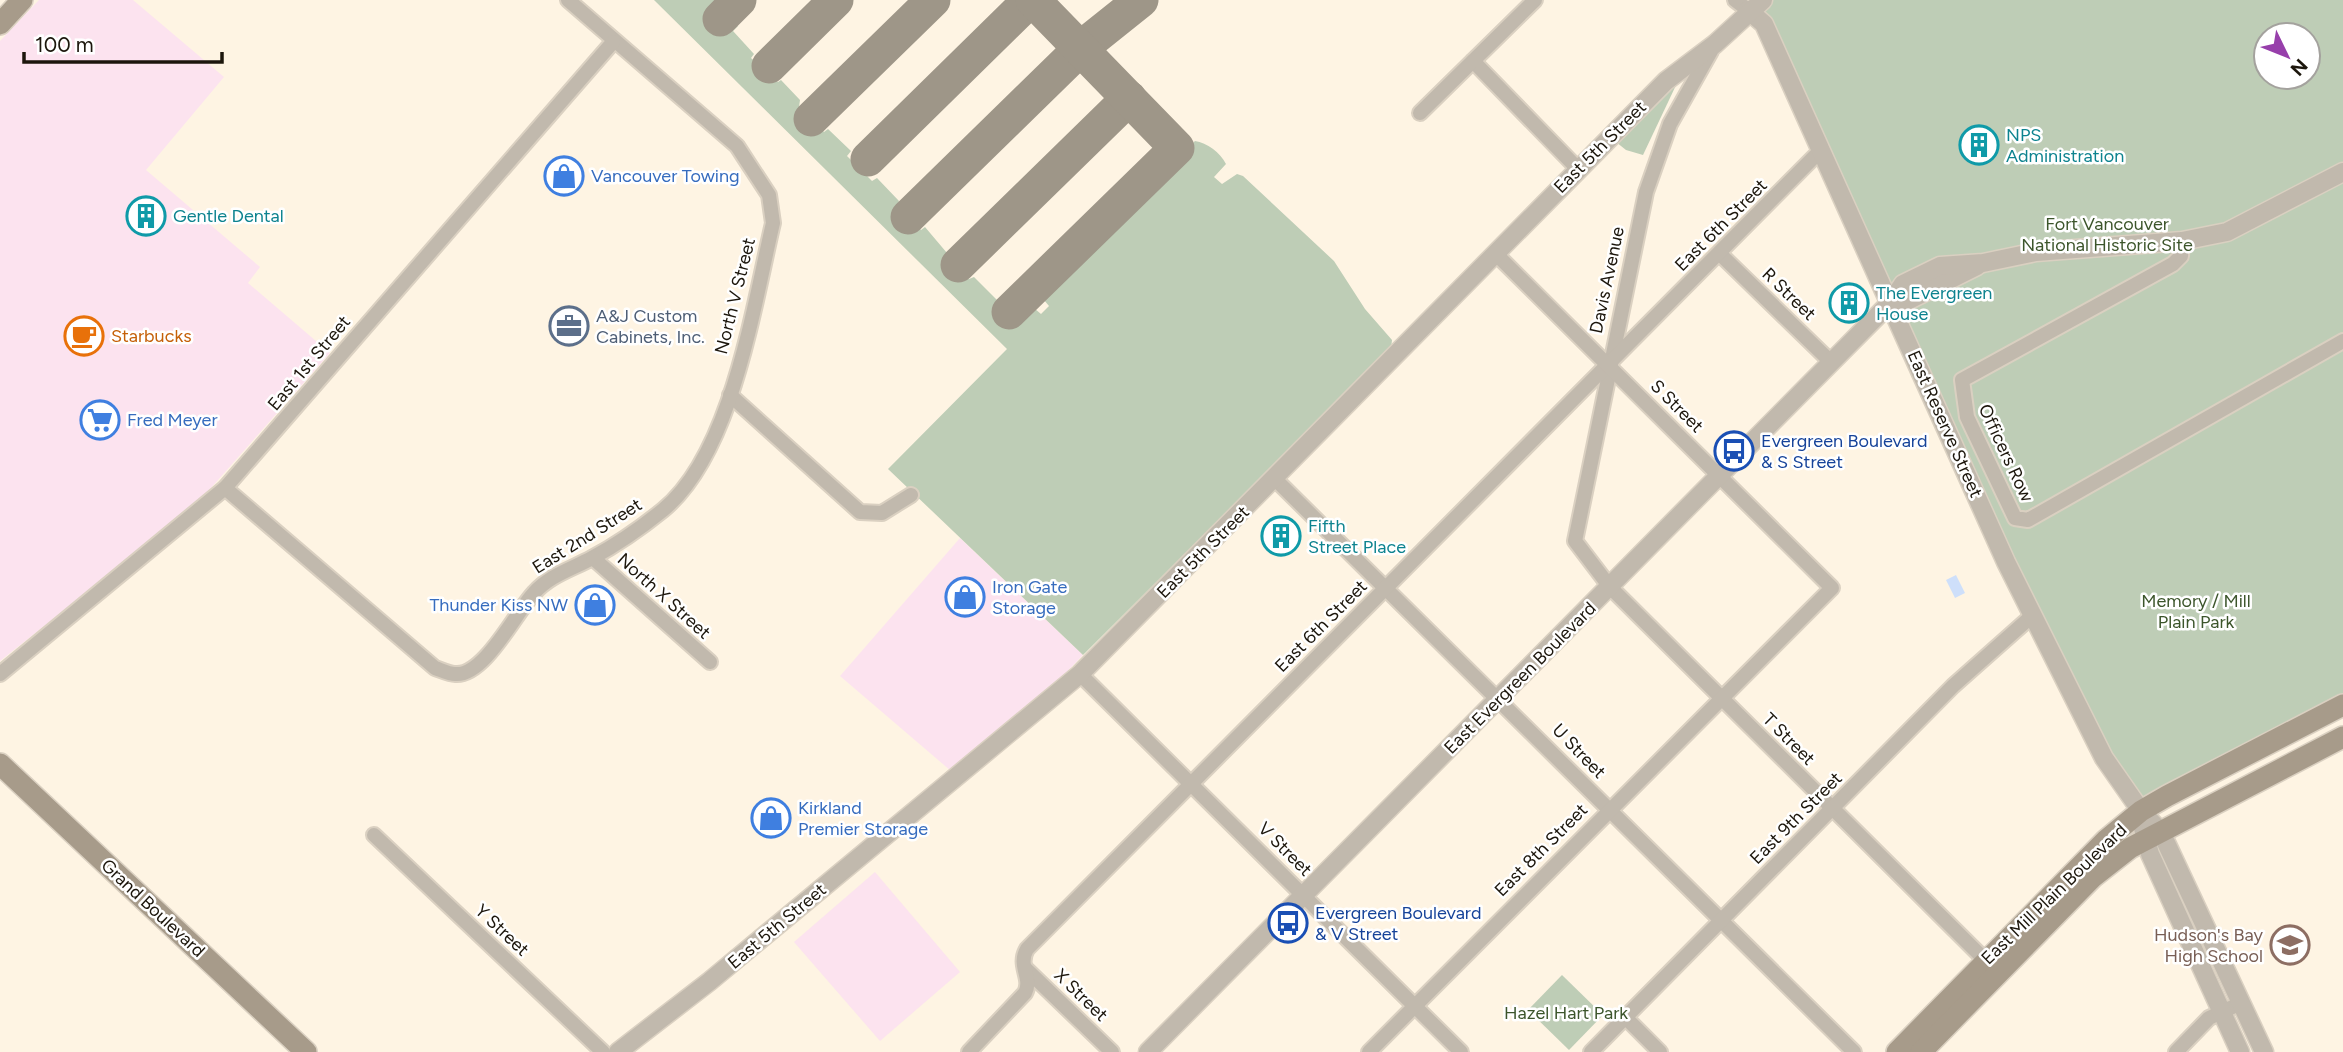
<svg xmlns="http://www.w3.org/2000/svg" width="2343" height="1052" viewBox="0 0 2343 1052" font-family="Figtree,sans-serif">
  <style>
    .commercial { fill: #fce3ef }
    .green { fill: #becdb6; fill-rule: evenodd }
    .water { fill: #cedffa }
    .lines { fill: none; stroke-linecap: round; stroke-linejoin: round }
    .taxiway { stroke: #9e9688; stroke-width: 35 }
    .minor-casing { stroke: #dad0c1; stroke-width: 18 }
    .tertiary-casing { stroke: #dad0c1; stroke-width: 21 }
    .secondary-casing { stroke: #dad0c1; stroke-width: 24 }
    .minor { stroke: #c1b9ad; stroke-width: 14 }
    .tertiary { stroke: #c1b9ad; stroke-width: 18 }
    .secondary { stroke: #a79b8a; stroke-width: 21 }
    .labels { text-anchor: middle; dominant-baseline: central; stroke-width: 5; stroke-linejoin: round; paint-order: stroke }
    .culture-label { font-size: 18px; fill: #0d838f; stroke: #fff; text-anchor: start }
    .street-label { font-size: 18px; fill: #1c160c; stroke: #fff }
    .shop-label { font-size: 18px; fill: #366cbe; stroke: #fff; text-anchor: start }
    .park-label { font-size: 18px; fill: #3c552b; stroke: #fff }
    .service-label { font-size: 18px; fill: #4e5e75; stroke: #fff; text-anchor: start }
    .food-label { font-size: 18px; fill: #c56008; stroke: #fff; text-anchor: start }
    .transit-label { font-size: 18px; fill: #164399; stroke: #fff; text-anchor: start }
    .education-label { font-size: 18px; fill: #785e54; stroke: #fff; text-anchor: end }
  </style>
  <rect width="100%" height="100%" fill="#fef4e3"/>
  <g class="commercial">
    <path d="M39 0H133L224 77 146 170 260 267 248 283 330 353 203 497 173 524 0 661V41Z"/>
    <path d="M960 538 1083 655 1042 698 951 771 840 676Z"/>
    <path d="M875 872 960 972 880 1041 794 942Z"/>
  </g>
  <g class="green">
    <path d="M654 0H730L716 15 724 23 732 20 738 26 733 31 754 54 751 58 778 82 781 80 800 100 799 107 824 132 828 129 851 151 847 156 872 181 877 178 899 201 897 206 921 230 925 227 969 279 974 277 1013 316 1028 303 1041 314 1049 306 1038 293 1195 141C1207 143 1220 152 1226 164L1214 177 1222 184 1237 174 1243 176 1334 261 1365 309 1392 340 1391 349 1083 655 888 469 1007 349Z"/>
    <path d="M1753 0H2343V705L2148 800 2128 793 2104 758ZM2266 35H2308V77H2266Z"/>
    <path d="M1678 81 1643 155 1626 150 1616 142Z"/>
    <path d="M1562 975 1603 1015 1569 1050 1528 1010Z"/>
  </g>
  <path class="water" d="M1956 575 1965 593 1955 598 1946 580Z"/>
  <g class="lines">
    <g class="taxiway">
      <path d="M720 19 739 0"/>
      <path d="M769 66 836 0"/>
      <path d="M811 119 933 0"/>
      <path d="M868 159 1030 0"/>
      <path d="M908 217 1081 48 1141 0"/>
      <path d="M958 265 1129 98"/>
      <path d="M1009 312 1177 148 1033 0"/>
    </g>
    <g class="minor-casing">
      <g id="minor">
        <path d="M1735 0 1748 10"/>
        <path d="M1711 51 1670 124 1646 192 1575 541 1610 587 1986 961"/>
        <path d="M1473 61 1578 169"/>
        <path d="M1420 113 1535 0"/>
        <path d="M2182 241 2181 256 2173 264 1962 380 1967 417 2015 518 2028 520 2343 341"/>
        <path d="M1720 254 1831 362"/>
        <path d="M730 395 860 512 882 513 911 495"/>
        <path d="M1275 479 1854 1052"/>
        <path d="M225 488 435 668C441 670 449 674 455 674 484 677 516 612 534 593 550 575 572 569 592 558 616 545 642 527 663 510 732 453 753 308 773 223L769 195 737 146 568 0"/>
        <path d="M593 558 710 662"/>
        <path d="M0 674 225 488 613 42"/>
        <path d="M1080 674 1461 1052"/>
        <path d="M374 835 603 1052"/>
        <path d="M1026 969 1112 1052"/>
        <path d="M1625 1017 1660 1052"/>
        <path d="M969 1052 1025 993C1033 978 1017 966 1027 949L1821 150"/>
        <path d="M1369 1052 1832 588 1495 253"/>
        <path d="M1591 1052 1953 686 2033 615"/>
        <path d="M2176 1052 2209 1018 2241 1003"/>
      </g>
    </g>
    <g class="tertiary-casing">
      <g id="tertiary">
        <path d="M1748 10 1764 24 2006 562 2104 758 2141 811 2161 832 2264 1052"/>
        <path d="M1891 302 1909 300 1977 266"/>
        <path d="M2143 828 2150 854 2240 1052"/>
        <path d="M618 1052 710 981 1080 674 1666 81 1715 44 1763 0"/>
        <path d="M1148 1052 1891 302 1903 284 1940 266 1983 263 2036 252 2182 241 2227 232 2343 172"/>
      </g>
    </g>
    <g class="secondary-casing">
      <g id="secondary">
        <path d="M0 24 22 0"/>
        <path d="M0 764 306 1052"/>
        <path d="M1897 1052 2106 840 2141 811 2167 796 2343 705"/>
        <path d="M1921 1052 2093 877 2130 848 2343 737"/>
      </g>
    </g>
    <use href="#minor" class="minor"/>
    <use href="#tertiary" class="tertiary"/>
    <use href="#secondary" class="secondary"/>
  </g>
  <defs>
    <g id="building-ring" transform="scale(2.0125)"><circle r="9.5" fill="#fff" stroke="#0f9aa8" stroke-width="1.5"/><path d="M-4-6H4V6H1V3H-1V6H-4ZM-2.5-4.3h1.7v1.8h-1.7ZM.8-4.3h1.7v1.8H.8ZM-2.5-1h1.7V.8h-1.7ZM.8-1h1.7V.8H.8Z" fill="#0f9aa8"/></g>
    <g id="shop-ring" transform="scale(2.0125)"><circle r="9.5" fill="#fff" stroke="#3f7fe0" stroke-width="1.5"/><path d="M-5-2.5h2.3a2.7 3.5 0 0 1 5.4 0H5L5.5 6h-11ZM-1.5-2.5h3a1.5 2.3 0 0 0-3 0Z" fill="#3f7fe0"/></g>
    <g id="office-ring" transform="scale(2.0125)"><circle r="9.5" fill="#fff" stroke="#5c6f8a" stroke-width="1.5"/><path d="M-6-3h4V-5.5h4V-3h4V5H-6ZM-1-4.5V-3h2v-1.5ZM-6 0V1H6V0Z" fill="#5c6f8a"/></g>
    <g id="cafe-ring" transform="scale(2.0125)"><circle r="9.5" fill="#fff" stroke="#e8710a" stroke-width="1.5"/><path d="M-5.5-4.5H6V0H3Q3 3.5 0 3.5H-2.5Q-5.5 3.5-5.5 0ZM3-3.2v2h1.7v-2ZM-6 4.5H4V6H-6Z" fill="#e8710a"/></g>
    <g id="supermarket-ring" transform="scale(2.0125)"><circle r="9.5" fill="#fff" stroke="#3f7fe0" stroke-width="1.5"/><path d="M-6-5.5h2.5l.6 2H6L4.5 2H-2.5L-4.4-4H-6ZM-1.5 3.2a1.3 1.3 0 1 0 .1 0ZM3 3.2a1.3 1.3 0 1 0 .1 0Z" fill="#3f7fe0"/></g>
    <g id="bus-ring" transform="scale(2.0125)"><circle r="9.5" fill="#fff" stroke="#1a4fb4" stroke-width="1.5"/><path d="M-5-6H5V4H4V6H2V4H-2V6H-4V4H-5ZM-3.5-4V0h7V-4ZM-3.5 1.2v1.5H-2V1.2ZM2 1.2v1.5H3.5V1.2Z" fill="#1a4fb4"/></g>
    <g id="school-ring" transform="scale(2.0125)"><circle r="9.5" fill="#fff" stroke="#8d6e63" stroke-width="1.5"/><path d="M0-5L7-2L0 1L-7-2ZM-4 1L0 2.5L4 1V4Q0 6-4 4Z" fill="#8d6e63"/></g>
  </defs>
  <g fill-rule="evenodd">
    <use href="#building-ring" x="1979" y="145"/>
    <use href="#shop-ring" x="564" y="176"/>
    <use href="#building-ring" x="146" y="216"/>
    <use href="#building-ring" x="1849" y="303"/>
    <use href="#office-ring" x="569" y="326"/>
    <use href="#cafe-ring" x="84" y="336"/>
    <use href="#supermarket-ring" x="100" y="420"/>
    <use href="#bus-ring" x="1734" y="451"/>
    <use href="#building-ring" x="1281" y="536"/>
    <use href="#shop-ring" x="965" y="597"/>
    <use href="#shop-ring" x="595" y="605"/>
    <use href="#shop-ring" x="771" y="818"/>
    <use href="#bus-ring" x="1288" y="923"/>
    <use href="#school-ring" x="2290" y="945"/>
  </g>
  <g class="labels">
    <g class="culture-label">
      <text x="2006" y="135">NPS<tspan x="2006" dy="21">Administration</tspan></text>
      <text x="173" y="216">Gentle Dental</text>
      <text x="1876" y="293">The Evergreen<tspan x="1876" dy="21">House</tspan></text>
      <text x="1308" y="526">Fifth<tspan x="1308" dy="21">Street Place</tspan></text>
    </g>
    <g class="street-label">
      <text transform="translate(1600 147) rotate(-45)">East 5th Street</text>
      <text transform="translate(1721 225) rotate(-45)">East 6th Street</text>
      <text transform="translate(1607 280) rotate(-78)">Davis Avenue</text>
      <text transform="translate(1789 294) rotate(44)">R Street</text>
      <text transform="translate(735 296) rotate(-76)">North V Street</text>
      <text transform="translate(309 363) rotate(-50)">East 1st Street</text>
      <text transform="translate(1677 406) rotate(45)">S Street</text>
      <text transform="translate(1945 424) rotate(66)">East Reserve Street</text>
      <text transform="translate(2006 453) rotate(65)">Officers Row</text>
      <text transform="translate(587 536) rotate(-32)">East 2nd Street</text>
      <text transform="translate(1203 552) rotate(-45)">East 5th Street</text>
      <text transform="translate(664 596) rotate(42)">North X Street</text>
      <text transform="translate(1321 626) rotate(-45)">East 6th Street</text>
      <text transform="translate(1520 678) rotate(-45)">East Evergreen Boulevard</text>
      <text transform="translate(1789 739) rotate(45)">T Street</text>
      <text transform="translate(1579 751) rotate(46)">U Street</text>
      <text transform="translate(1796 818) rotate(-45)">East 9th Street</text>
      <text transform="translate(1285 849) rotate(45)">V Street</text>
      <text transform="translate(1541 850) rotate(-45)">East 8th Street</text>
      <text transform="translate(2054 894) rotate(-44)">East Mill Plain Boulevard</text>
      <text transform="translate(153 908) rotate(43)">Grand Boulevard</text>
      <text transform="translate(777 926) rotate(-40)">East 5th Street</text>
      <text transform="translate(502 930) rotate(43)">Y Street</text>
      <text transform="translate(1081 995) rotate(44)">X Street</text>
    </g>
    <g class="shop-label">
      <text x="591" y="176">Vancouver Towing</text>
      <text x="127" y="420">Fred Meyer</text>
      <text x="992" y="587">Iron Gate<tspan x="992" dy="21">Storage</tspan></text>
      <text x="568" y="605" text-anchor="end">Thunder Kiss NW</text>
      <text x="798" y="808">Kirkland<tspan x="798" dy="21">Premier Storage</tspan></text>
    </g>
    <g class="park-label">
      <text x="2107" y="224">Fort Vancouver<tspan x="2107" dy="21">National Historic Site</tspan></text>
      <text x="2196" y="601">Memory / Mill<tspan x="2196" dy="21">Plain Park</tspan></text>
      <text x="1566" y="1013">Hazel Hart Park</text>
    </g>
    <g class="service-label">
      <text x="596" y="316">A&amp;J Custom<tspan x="596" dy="21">Cabinets, Inc.</tspan></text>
    </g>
    <g class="food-label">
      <text x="111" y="336">Starbucks</text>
    </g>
    <g class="transit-label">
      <text x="1761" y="441">Evergreen Boulevard<tspan x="1761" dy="21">&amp; S Street</tspan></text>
      <text x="1315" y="913">Evergreen Boulevard<tspan x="1315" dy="21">&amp; V Street</tspan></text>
    </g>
    <g class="education-label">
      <text x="2263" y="935">Hudson's Bay<tspan x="2263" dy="21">High School</tspan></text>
    </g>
  </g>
  <g transform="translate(2287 56) rotate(133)"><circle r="33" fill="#ffffff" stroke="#a4a29e" stroke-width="2"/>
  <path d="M0-5L12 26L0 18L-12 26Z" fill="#973fab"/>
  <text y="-10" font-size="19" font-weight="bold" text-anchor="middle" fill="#1c160c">N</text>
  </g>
  <path d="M24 52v10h198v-10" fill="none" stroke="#1c160c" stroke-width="3.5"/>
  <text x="35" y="52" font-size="21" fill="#1c160c" stroke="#ffffff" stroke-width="5" paint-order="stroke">100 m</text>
</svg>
